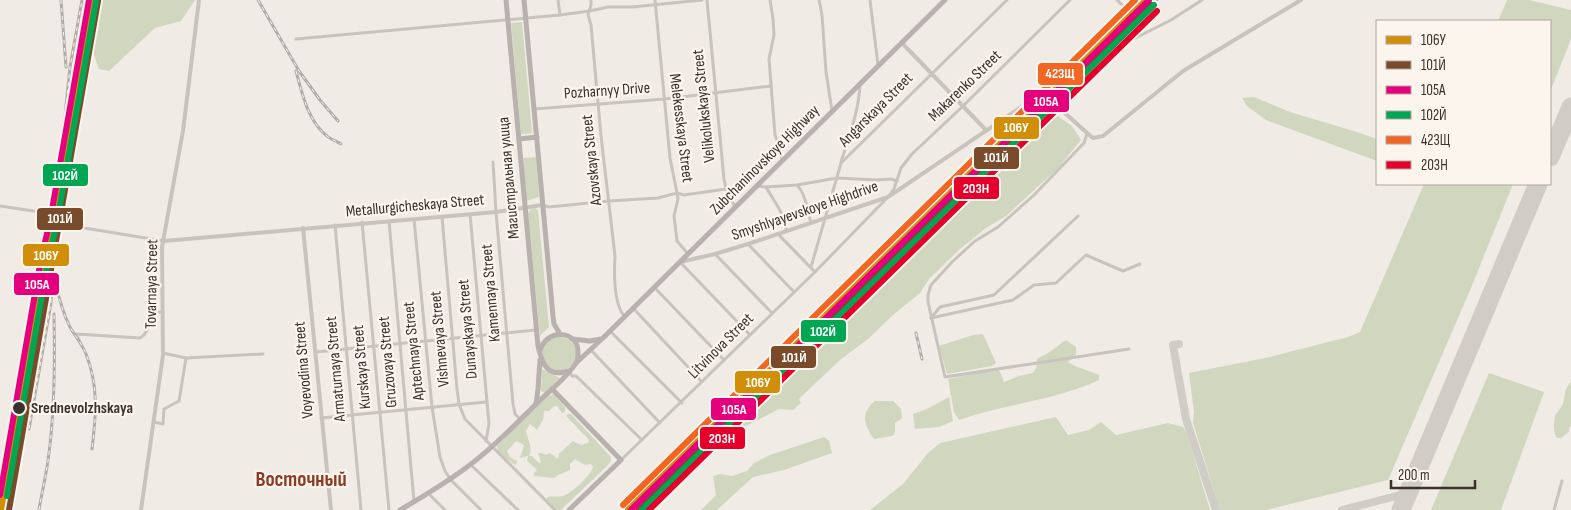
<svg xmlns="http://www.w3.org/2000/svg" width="1571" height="510" viewBox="0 0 1571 510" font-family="'Sofia Sans Condensed',sans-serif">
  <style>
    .green { fill: #d1d6bf }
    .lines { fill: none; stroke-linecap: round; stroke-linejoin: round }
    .taxiway { stroke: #d0ccc6; stroke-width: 8 }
    .runway { stroke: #d0ccc6; stroke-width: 19 }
    .minor { stroke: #c9c3be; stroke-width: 3 }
    .tertiary { stroke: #c9c3be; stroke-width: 4 }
    .primary { stroke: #b8b1ad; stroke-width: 5 }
    .rail-casing { stroke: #b1aca8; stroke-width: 3 }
    .rail { stroke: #fbf5ee; stroke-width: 1; stroke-dasharray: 4; stroke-linecap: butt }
    .rail-1-casing { stroke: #fbf5ee; stroke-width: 10 }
    .rail-2-casing { stroke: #fbf5ee; stroke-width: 10 }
    .rail-3-casing { stroke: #fbf5ee; stroke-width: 10 }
    .rail-4-casing { stroke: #fbf5ee; stroke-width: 10 }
    .rail-5-casing { stroke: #fbf5ee; stroke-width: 10 }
    .rail-6-casing { stroke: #fbf5ee; stroke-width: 10 }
    .rail-1 { stroke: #d18e09; stroke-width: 6 }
    .rail-2 { stroke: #7a4b2a; stroke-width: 6 }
    .rail-3 { stroke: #e5007d; stroke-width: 6 }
    .rail-4 { stroke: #00a651; stroke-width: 6 }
    .rail-5 { stroke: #f26522; stroke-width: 6 }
    .rail-6 { stroke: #e4002b; stroke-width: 6 }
    .stop-dot { fill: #3b302b; stroke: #fbf5ee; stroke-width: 2 }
    .labels { text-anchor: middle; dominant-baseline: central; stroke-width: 4.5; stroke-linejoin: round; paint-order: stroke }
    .street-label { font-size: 16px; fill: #3b302b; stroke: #fbf5ee }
    .stop-label { font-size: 16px; font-weight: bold; fill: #3b302b; stroke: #fbf5ee; text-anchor: start }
    .district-label { font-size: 21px; font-weight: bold; fill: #8c3b22; stroke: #fbf5ee }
    .line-badge { stroke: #fbf5ee; stroke-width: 2 }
    .badge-label { font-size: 14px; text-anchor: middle; font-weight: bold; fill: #fff }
  </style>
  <rect width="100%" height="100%" fill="#f0ebe5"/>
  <g class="green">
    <path d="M95 0H195L181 21 155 28 109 71 99 69 87 34 92 8Z"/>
    <path d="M1507 0H1529L1571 10V39L1550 92V21H1498Z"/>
    <path d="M522 22 532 133 521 134 511 23Z"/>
    <path d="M1254 97 1290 112 1357 132 1377 139V161L1266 120 1247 106 1242 98Z"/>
    <path d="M1050 111 1072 126 1081 140 1057 169 1006 216 986 228 960 249 929 279 920 293 893 315 868 339 840 360 804 394 799 399 801 403 793 410 779 409 730 434 721 443 708 450 662 494 658 491 690 460 703 452 712 438 742 410 761 396 765 387 812 345 946 214 989 175 1016 145Z"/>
    <path d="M536 157 539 197 526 201 523 158Z"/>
    <path d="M1424 184H1513L1471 288 1388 480 1266 510H1220L1193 423 1194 412 1189 373 1265 358 1348 337 1360 332Z"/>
    <path d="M536 208 538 211 549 327 540 336 528 213 531 209Z"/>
    <path d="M983 334 996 363 992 366 947 374 939 346 973 335Z"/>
    <circle cx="559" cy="354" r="17"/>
    <path d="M1066 340 1076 347V355L1068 362 1075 366 1099 375V380C1057 400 1004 404 959 420L954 412 948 379 988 371 996 368 1000 372 1004 382 1019 376 1033 373 1036 368 1037 359 1048 353Z"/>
    <path d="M542 369 560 378 545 393 541 391Z"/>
    <path d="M1489 373 1544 392 1501 510H1431Z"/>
    <path d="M1571 382V426L1569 428V432L1561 438H1557C1553 432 1553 421 1556 414 1558 411 1561 408 1563 404 1565 396 1564 389 1571 382Z"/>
    <path d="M554 394 565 407V412L562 413 557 406H554L549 411H544L543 420 537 430 530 424 526 431C528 441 533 447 529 456H532L539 463 541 462 538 453H542L545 455 550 453 558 459 559 454 573 441 581 445 588 443 589 440 566 416 568 414H571L611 457V461L606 467 561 510H555L547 501V497C552 496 558 497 563 496 571 494 592 474 593 467L591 464 585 465 575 459 570 464V470C564 473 558 474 554 478L534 476V473L537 470 527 461 528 456 520 458 524 445 516 441 507 451 510 457 517 461V463L515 465 499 453 497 446 546 397Z"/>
    <path d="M949 397 953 421 939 427 915 429 913 414 927 409Z"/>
    <path d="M875 401H893L901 409 902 418 895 423V433L892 436 874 439C864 425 860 413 875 401Z"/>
    <path d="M1056 417 1068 435 1089 430 1101 422 1116 435 1168 423 1183 427 1187 434 1210 510H870L903 484 928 453 940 443Z"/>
    <path d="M824 437 829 441 832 453 784 470 753 477 717 510H701L716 495 713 476 720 474 732 476 747 471 754 463 770 455Z"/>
  </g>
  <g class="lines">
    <g class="taxiway">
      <path d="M1179 344 1173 345 1186 419 1216 510"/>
      <path d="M1342 510 1408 493"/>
    </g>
    <g class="runway">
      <path d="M1550 157 1571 107"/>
      <path d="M1401 510 1538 184"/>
    </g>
    <g class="minor">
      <path d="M558 0 560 15"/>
      <path d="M591 0V5L588 15 591 25 601 136 615 256C614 273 614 303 624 316"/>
      <path d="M655 0 670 158 677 193 678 199 674 216 677 241 688 254"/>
      <path d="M707 0 724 179 726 189 735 207"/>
      <path d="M770 0 773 19 774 35 769 59 775 135 779 145 782 160"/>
      <path d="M819 0 822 15 826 72 832 111"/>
      <path d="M870 0 878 65"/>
      <path d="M1117 0 1121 4 1127 7 1140 0"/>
      <path d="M296 39 560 15 590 11 608 7H632L702 0"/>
      <path d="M1101 55 1157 0"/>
      <path d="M1059 108 1068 96V90L1071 84 1098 57 1171 20 1202 0"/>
      <path d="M534 109 665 99 771 86"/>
      <path d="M1087 134 1084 143 1033 196 998 227 975 241 952 262 931 285 928 295V302L945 377 1129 349"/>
      <path d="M493 162 496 212 513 404 515 414 520 419"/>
      <path d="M841 162C849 136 859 111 860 84"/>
      <path d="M797 185C805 193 808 211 811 223"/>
      <path d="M758 186 766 187 797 185 837 178 877 180 891 179 897 181"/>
      <path d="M766 187C773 200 786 215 786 231"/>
      <path d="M542 205 549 207 609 201 658 198 677 193 684 195 726 189"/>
      <path d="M0 206 40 212"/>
      <path d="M470 214 489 424 486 441"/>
      <path d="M442 217 457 389 459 404 465 419 555 510"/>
      <path d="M414 219 432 407 440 457 445 471 450 479 481 510"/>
      <path d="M389 221 414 501"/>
      <path d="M362 222 389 510"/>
      <path d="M66 225 164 241"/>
      <path d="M335 225 361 510"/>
      <path d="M778 234 815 272"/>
      <path d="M748 244 794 292"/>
      <path d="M715 254 772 313"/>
      <path d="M680 262 750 335"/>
      <path d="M811 267 841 163 1007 0"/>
      <path d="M654 287 724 360"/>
      <path d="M633 308 702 382"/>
      <path d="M931 318 1013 300 1034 285 1056 283 1086 255 1123 271 1140 264"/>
      <path d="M931 318 940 307 994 295 1078 216"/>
      <path d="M610 331 682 403"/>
      <path d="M81 344 76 334 140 338C150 332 148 323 148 312H163"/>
      <path d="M591 350 660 423"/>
      <path d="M316 352 536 330"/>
      <path d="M186 358 263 354"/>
      <path d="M569 371 572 376H576L642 440"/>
      <path d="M321 418 486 402"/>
      <path d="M154 422 163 424 164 409 179 401 186 358 163 353"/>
      <path d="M621 460 815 272 888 197 894 189 901 168 912 154 962 107 1070 0"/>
      <path d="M471 465 518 510"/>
      <path d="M428 493 445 510"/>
      <path d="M1554 510 1562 481"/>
    </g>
    <g class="tertiary">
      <path d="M902 43 985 129"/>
      <path d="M303 228 331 510"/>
      <path d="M164 241 496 212 542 205"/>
      <path d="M680 262 715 254 748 244 888 197 1036 97C1050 95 1080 128 1093 138L1103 136 1183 71 1301 0"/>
      <path d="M141 510 163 355 162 247 183 131 199 0"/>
    </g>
    <g class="primary">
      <path d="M506 0 538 346C542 364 547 378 569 371"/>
      <path d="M524 0 553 316 554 324 560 334"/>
      <path d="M519 139 537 137"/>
      <path d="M572 339 590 341 601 339"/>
      <path d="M576 363 603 338 945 0"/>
      <path d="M552 389 621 460 569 510"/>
      <path d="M536 404 538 389 540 360"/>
      <path d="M400 510C424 496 449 481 471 464 495 446 515 425 536 404 549 391 566 379 576 363 578 360 578 355 578 352 578 329 545 329 540 351"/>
    </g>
    <g class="rail-casing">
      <g id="rail">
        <path d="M61 0 66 67"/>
        <path d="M258 0 299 71 320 100 338 121"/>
        <path d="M296 71C302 94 308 121 327 136 330 139 336 141 341 144"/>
        <path d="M64 126 70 67 82 0"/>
        <path d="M48 212 53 190"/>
        <path d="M56 283C59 299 63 313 70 327 75 336 82 344 86 354 99 387 96 415 92 449"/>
        <path d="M916 333 922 359"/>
        <path d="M29 429 51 303 57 211 60 185 93 0"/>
        <path d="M39 510C42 491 47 472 49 453 55 407 55 361 54 314"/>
      </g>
    </g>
    <use href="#rail" class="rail"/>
    <g class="rail-1-casing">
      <g id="rail-1">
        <path d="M1 510 91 0"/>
        <path d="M628 510 1146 0"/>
      </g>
    </g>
    <g class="rail-2-casing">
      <g id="rail-2">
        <path d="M9 510 98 1"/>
        <path d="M639 510 1151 5"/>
      </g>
    </g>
    <g class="rail-3-casing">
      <g id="rail-3">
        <path d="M0 495 41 259 50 221 89 0"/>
        <path d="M631 510 1149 0"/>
      </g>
    </g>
    <g class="rail-4-casing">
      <g id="rail-4">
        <path d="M7 496 48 261 57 222 96 1"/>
        <path d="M642 510 1154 5"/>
      </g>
    </g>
    <g class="rail-5-casing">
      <path id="rail-5" d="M623 505 1135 0"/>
    </g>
    <g class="rail-6-casing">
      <path id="rail-6" d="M649 510 1157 11"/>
    </g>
    <use href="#rail-1" class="rail-1"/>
    <use href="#rail-2" class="rail-2"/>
    <use href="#rail-3" class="rail-3"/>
    <use href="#rail-4" class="rail-4"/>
    <use href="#rail-5" class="rail-5"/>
    <use href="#rail-6" class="rail-6"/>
  </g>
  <circle class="stop-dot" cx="19" cy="408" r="7"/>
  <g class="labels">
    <g class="street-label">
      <text transform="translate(965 86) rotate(-44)">Makarenko Street</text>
      <text transform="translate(607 91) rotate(-4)">Pozharnyy Drive</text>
      <text transform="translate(704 106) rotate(-96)">Velikolukskaya Street</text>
      <text transform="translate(876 110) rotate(-45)">Angarskaya Street</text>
      <text transform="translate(681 128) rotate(83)">Melekesskaya Street</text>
      <text transform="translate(592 160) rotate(-96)">Azovskaya Street</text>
      <text transform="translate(765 160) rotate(-45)">Zubchaninovskoye Highway</text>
      <text transform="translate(509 178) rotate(-95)">Магистральная улица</text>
      <text transform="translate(415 206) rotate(-5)">Metallurgicheskaya Street</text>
      <text transform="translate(805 211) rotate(-19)">Smyshlyayevskoye Highdrive</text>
      <text transform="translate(152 284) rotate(-89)">Tovarnaya Street</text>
      <text transform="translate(491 293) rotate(-95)">Kamennaya Street</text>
      <text transform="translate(468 329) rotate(-95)">Dunayskaya Street</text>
      <text transform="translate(440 339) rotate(-95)">Vishnevaya Street</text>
      <text transform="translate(721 346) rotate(-45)">Litvinova Street</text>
      <text transform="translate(414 351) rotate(-96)">Aptechnaya Street</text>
      <text transform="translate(388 362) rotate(-95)">Gruzovaya Street</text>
      <text transform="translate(362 367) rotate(-95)">Kurskaya Street</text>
      <text transform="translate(336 369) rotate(-95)">Armaturnaya Street</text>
      <text transform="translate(304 370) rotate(-95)">Voyevodina Street</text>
    </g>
    <g class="stop-label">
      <text x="31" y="408">Srednevolzhskaya</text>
    </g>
    <g class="district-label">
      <text x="301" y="479">Восточный</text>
    </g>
  </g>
  <g class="line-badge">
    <rect x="1037" y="62" width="47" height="24" rx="5" fill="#f26522"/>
    <rect x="1023" y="89" width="47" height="24" rx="5" fill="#e5007d"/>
    <rect x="993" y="116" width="47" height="24" rx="5" fill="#d18e09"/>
    <rect x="973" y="146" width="47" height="24" rx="5" fill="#7a4b2a"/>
    <rect x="42" y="163" width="47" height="24" rx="5" fill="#00a651"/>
    <rect x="953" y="176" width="47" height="24" rx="5" fill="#e4002b"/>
    <rect x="36" y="207" width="48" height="24" rx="5" fill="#7a4b2a"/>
    <rect x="22" y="243" width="48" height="24" rx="5" fill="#d18e09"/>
    <rect x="13" y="272" width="47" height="24" rx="5" fill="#e5007d"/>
    <rect x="800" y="319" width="47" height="24" rx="5" fill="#00a651"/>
    <rect x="770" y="345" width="47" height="24" rx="5" fill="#7a4b2a"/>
    <rect x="734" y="370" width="47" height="24" rx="5" fill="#d18e09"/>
    <rect x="710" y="397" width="47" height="24" rx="5" fill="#e5007d"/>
    <rect x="699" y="426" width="47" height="24" rx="5" fill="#e4002b"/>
  </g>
  <g class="badge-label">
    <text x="1060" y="78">423Щ</text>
    <text x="1046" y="106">105А</text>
    <text x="1016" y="132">106У</text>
    <text x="996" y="162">101Й</text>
    <text x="65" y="180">102Й</text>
    <text x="976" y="193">203Н</text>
    <text x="60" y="223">101Й</text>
    <text x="46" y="260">106У</text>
    <text x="37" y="289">105А</text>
    <text x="823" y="336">102Й</text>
    <text x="794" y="362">101Й</text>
    <text x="758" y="387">106У</text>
    <text x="734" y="414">105А</text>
    <text x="722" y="443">203Н</text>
  </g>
  <rect x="1376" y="20" width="175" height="165" fill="#fbf5ee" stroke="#aea6a0"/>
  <rect x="1386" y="36" width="25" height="8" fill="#d18e09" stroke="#aea6a0"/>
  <text x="1421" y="45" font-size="15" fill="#3b302b">106У</text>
  <rect x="1386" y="61" width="25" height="8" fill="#7a4b2a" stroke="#aea6a0"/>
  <text x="1421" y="70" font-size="15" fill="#3b302b">101Й</text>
  <rect x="1386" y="86" width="25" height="8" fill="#e5007d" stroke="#aea6a0"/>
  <text x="1421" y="95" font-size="15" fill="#3b302b">105А</text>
  <rect x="1386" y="111" width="25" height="8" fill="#00a651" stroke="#aea6a0"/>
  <text x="1421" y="120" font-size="15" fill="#3b302b">102Й</text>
  <rect x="1386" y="136" width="25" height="8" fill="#f26522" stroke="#aea6a0"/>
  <text x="1421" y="145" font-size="15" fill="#3b302b">423Щ</text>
  <rect x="1386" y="161" width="25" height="8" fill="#e4002b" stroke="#aea6a0"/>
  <text x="1421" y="170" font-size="15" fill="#3b302b">203Н</text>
  <path d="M1391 480v8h84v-8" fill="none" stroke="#3b302b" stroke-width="2.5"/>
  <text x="1398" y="480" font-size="15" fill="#3b302b" stroke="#fbf5ee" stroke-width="4" paint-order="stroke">200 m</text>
</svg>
